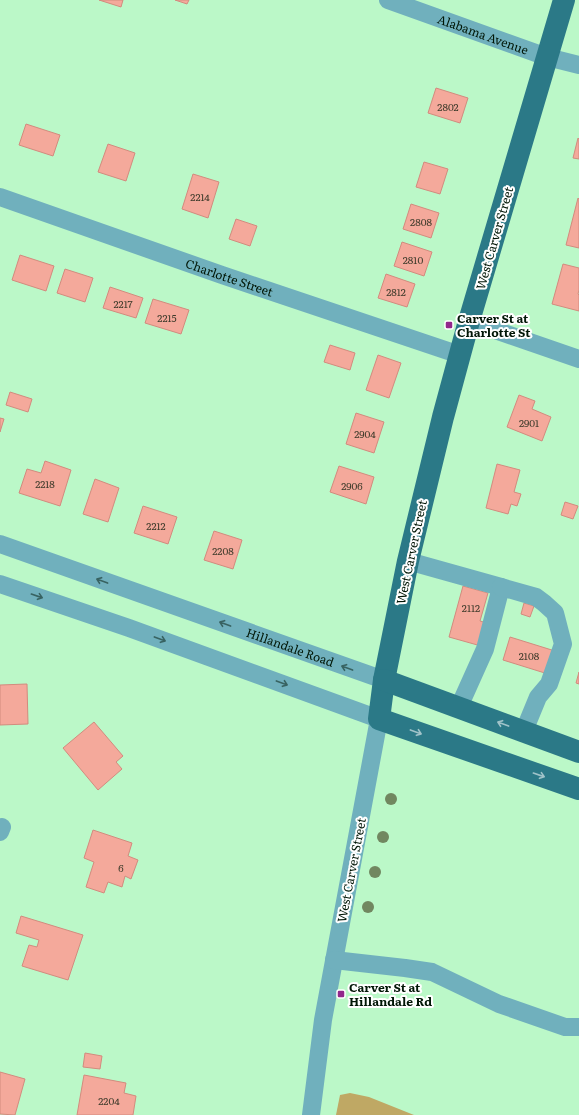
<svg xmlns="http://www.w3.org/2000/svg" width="579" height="1115" viewBox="0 0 579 1115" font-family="Literata,serif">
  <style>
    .forest { fill: #bfa864 }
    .building { fill: #f4a99b; stroke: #d28b7e }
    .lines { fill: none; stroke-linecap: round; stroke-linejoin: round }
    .minor { stroke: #70b0bd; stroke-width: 18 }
    .major { stroke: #2b7987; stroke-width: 22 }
    .tree { fill: #718760 }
    .oneway { stroke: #386362 }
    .oneway2 { stroke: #a0c3c9 }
    .poi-dot { fill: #92288b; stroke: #fff; stroke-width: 1.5 }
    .labels { text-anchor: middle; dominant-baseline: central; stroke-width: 4; stroke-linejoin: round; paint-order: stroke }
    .number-label { font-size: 10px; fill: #3e3b2b }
    .street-label { font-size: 12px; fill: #011606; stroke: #fff }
    .poi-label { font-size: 12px; font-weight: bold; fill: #011606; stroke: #fff; text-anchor: start }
  </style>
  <rect width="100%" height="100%" fill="#bbf8c8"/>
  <path class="forest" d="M350 1093 369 1097 414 1115H336L340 1095Z"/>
  <g class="building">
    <path d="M99 0H123L121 7Z"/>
    <path d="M175 0H189L187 4Z"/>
    <path d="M436 88 468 98 460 123 428 113Z"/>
    <path d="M26 124 60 135 53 156 19 145Z"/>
    <path d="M578 138 579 139V159L573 158Z"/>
    <path d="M108 144 135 153 126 181 98 172Z"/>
    <path d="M424 162 448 169 440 194 416 187Z"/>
    <path d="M193 174 219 182 208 218 182 209Z"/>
    <path d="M578 198 579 199V248L566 245Z"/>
    <path d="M411 204 439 213 431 238 403 229Z"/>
    <path d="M236 219 257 226 250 246 229 239Z"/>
    <path d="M402 242 432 252 424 276 394 266Z"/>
    <path d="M20 255 54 266 46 291 12 280Z"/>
    <path d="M563 264 579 268V290L578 294 579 295V311L552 304Z"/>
    <path d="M65 269 93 278 85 302 57 293Z"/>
    <path d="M386 274 415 284 407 307 378 298Z"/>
    <path d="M110 287 143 298 136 318 103 308Z"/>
    <path d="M153 299 189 310 181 334 145 323Z"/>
    <path d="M330 345 355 353 350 370 324 362Z"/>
    <path d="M378 355 401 363 389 398 366 390Z"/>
    <path d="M10 392 32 399 28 412 6 405Z"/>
    <path d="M519 395 535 401 532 409 551 417 542 441 507 427Z"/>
    <path d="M356 413 384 422 374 453 346 444Z"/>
    <path d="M0 418 4 419 0 432Z"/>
    <path d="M45 461 71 470 60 506 19 493 27 469 41 473Z"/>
    <path d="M497 464 520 470 514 492 521 494 517 506 511 504 508 514 486 508Z"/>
    <path d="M339 466 374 477 366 504 330 492Z"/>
    <path d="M95 479 119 488 108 522 83 514Z"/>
    <path d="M565 502 578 506 573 519 561 515Z"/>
    <path d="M143 506 177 517 168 544 134 533Z"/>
    <path d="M214 531 242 540 233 569 204 560Z"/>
    <path d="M463 586 488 593 480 621 487 623 481 646 449 637Z"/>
    <path d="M524 603 534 606 530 617 521 614Z"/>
    <path d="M510 637 555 651 548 674 503 660Z"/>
    <path d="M579 672V684L576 683Z"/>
    <path d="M27 684 28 724 0 725V685Z"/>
    <path d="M94 722 123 756 116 762 122 769 98 790 63 748Z"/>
    <path d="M93 830 132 843 128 856 138 860 131 879 125 876 122 887 108 882 104 893 86 887 94 862 84 858Z"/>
    <path d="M21 916 83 935 68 980 22 966 29 945 37 947 39 940 16 933Z"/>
    <path d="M85 1053 102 1056 100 1069 83 1067Z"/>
    <path d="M0 1072 25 1079 15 1115 0 1114Z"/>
    <path d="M84 1075 126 1083 124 1093 136 1096 133 1115H77Z"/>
  </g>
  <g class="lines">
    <g class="minor">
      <path id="s1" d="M388 0 547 57 579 65"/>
      <path id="s2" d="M0 197 222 275 460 355"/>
      <path d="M469 321 579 359"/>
      <path id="s3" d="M0 544 384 680"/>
      <path d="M408 561 501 587 485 649 459 707"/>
      <path d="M0 584 129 628 379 719 323 1020 311 1115"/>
      <path d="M501 587 536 597 544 603 555 613 563 644 549 684 538 697 524 731"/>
      <path d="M0 832 2 827"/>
      <path d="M334 960 405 968 432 972 499 1004 565 1027H579"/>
    </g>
    <g class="major">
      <path d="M564 0 469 321 443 417 408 561 384 680 379 719 579 789"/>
      <path d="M384 680 579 752"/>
    </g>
  </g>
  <g class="tree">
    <circle cx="391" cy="799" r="6"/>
    <circle cx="383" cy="837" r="6"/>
    <circle cx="375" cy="872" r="6"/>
    <circle cx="368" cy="907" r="6"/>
  </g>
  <defs><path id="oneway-shaft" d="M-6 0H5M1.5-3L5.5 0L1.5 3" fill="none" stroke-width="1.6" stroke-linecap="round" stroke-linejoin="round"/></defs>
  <g class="oneway">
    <use href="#oneway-shaft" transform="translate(102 581) rotate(-160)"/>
    <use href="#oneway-shaft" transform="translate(37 596) rotate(19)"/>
    <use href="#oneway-shaft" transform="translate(225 624) rotate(-160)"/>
    <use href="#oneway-shaft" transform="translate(160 639) rotate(20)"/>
    <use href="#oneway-shaft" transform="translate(347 668) rotate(-160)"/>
    <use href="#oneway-shaft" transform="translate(282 683) rotate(20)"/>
  </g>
  <g class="oneway2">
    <use href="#oneway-shaft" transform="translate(503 724) rotate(-160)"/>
    <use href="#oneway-shaft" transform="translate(416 732) rotate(20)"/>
    <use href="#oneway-shaft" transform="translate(539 775) rotate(19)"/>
  </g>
  <g class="poi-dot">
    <rect x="445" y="321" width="8" height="8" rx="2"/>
    <rect x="337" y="990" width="8" height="8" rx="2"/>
  </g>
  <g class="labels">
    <g class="number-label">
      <text x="448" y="106">2802</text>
      <text x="200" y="196">2214</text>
      <text x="421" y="221">2808</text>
      <text x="413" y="259">2810</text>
      <text x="396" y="291">2812</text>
      <text x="123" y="303">2217</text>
      <text x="167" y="317">2215</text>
      <text x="529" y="422">2901</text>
      <text x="365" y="433">2904</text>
      <text x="45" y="483">2218</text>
      <text x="352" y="485">2906</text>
      <text x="156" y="525">2212</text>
      <text x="223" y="550">2208</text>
      <text x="471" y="607">2112</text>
      <text x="529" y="655">2108</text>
      <text x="121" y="867">6</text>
      <text x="109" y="1100">2204</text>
    </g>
    <g class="street-label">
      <text stroke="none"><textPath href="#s1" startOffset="101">Alabama Avenue</textPath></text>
      <text transform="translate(494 238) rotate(-74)">West Carver Street</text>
      <text stroke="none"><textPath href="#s2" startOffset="243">Charlotte Street</textPath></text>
      <text transform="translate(411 552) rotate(-78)">West Carver Street</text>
      <text stroke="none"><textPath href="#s3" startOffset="308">Hillandale Road</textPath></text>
      <text transform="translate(351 870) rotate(-79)">West Carver Street</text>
    </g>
    <g class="poi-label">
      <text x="457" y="318">Carver St at<tspan x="457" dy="14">Charlotte St</tspan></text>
      <text x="349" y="987">Carver St at<tspan x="349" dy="14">Hillandale Rd</tspan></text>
    </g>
  </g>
</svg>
